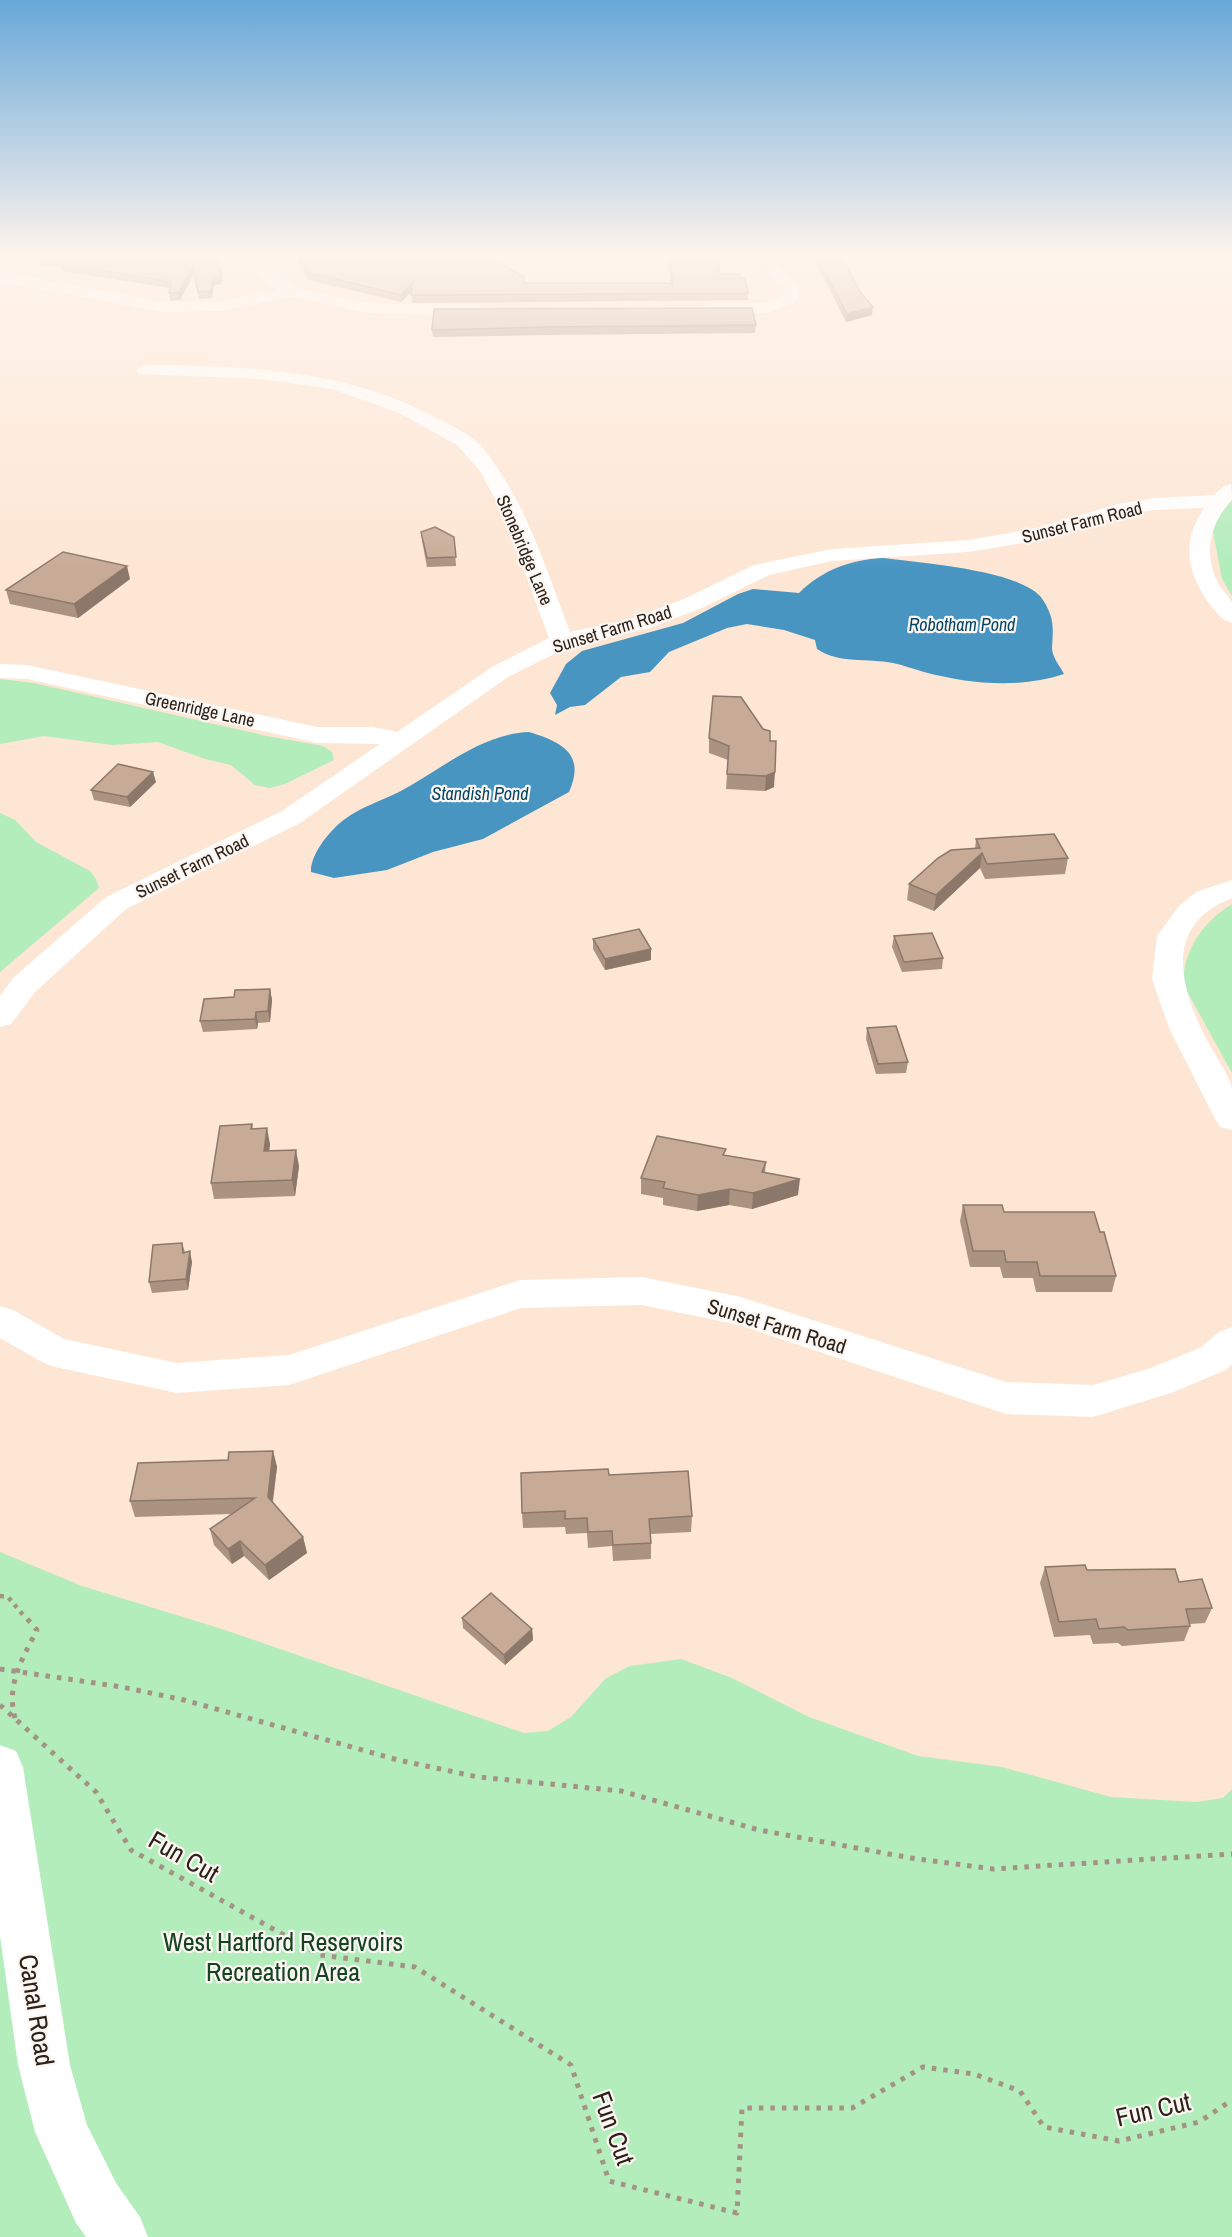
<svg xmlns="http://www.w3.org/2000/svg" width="1232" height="2237" viewBox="0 0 1232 2237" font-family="'Archivo Narrow',sans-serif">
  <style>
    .green { fill: #b2edbb }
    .water { fill: #4895c2 }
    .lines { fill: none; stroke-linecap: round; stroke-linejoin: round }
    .path-far1 { stroke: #a49385; stroke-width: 4.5; stroke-dasharray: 4 5; stroke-linecap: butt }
    .path { stroke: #a49385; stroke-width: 5; stroke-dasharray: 4.5 7; stroke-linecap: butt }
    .minor { fill: #fff; fill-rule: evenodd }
    .wall { fill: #ab9382 }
    .shaded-wall { fill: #8b786a }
    .building { fill: #c7ab97; stroke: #8b786a; stroke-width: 1.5 }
    .labels { text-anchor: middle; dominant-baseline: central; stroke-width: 4.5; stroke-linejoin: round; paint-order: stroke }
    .far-street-label { font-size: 18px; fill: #2c221a; stroke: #fcf6f2 }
    .far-water-label { font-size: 18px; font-style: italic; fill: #054665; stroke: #fcf6f2 }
    .street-label { font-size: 21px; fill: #2c221a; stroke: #fcf6f2 }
    .near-street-label { font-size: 26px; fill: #2c221a; stroke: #fcf6f2 }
    .near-park-label { font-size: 26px; fill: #134320; stroke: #fcf6f2 }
  </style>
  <rect width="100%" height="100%" fill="#fde6d4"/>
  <g class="green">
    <path d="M1232 497V596L1222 579 1210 516 1218 502Z"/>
    <path d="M0 679 34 683 267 736 323 746 332 752 334 760 285 784 270 788 255 785 231 765 205 759 158 742 112 745 44 736 0 744Z"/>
    <path d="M0 813 15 820 36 842 90 871 96 879 99 888 0 972Z"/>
    <path d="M1232 904V1073L1183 984C1183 950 1204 921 1232 904Z"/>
    <path d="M0 1552 82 1586 222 1629 524 1733 548 1731 571 1717 606 1678 630 1666 681 1659 732 1678 809 1717 918 1756 1002 1767 1111 1797 1196 1802 1223 1798 1232 1789V2237H0Z"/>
  </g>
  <g class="water">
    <path d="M884 558C919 563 1025 570 1043 600 1055 619 1053 628 1052 648 1052 657 1060 666 1064 674 1019 689 969 684 924 672 913 669 903 665 893 663 868 658 839 664 817 649L815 640 784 630 747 624 727 628 669 652 650 672 621 677 585 705 570 707 555 715 557 705 550 693 566 664 582 651 683 623 738 594 753 589 799 593C822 570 852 559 884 558Z"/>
    <path d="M529 732C562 742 586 754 569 792L483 839 433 852 387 870 334 878 311 872C310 854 331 829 345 819 361 807 381 801 399 792 441 770 480 734 529 732Z"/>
  </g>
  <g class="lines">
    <path class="path-far1" d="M0 1596 8 1597 24 1616"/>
    <g class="path">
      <path d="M0 1669 122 1687 184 1700 398 1760 478 1777 621 1791 759 1830 911 1858 993 1869 1232 1854"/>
      <path d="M0 1705 96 1792 131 1850 320 1955 415 1967 571 2065 609 2181 737 2213 742 2108H852L923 2067 974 2074 1020 2091 1044 2127 1119 2141 1199 2122 1232 2100"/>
      <path d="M15 1718C6 1685 22 1659 37 1630L23 1614"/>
    </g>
    <g class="minor">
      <path d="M249 257H265L271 269 296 288 368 303 478 306 486 311 478 316 368 313 291 297 221 311 163 312 0 282V272L163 302 221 301 278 290 258 275Z"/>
      <path d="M753 257H769L796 284 800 294 795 303 767 313 701 312 699 309 707 304 765 303 783 297 782 288Z"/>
      <path d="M145 365C247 366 346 369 437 418 452 426 472 435 483 448 526 501 546 569 570 632L634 618 686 598 754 565 832 549 969 540 1032 529 1118 504 1153 498 1214 495 1224 486 1231 484 1232 500C1209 524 1203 555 1219 585 1223 591 1231 598 1232 604 1232 610 1232 617 1232 623 1221 620 1215 611 1208 602 1186 570 1182 541 1204 508L1153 510 1121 516 1035 541 969 552 832 561 769 575 702 608 649 628 570 646 508 677 300 823 126 909 35 992 11 1024 0 1027V996L13 978 106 897 282 811 380 744 317 743 27 679 0 678V664L27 665 317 727H373L397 732 492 667 549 638 504 516 480 471 457 445 399 413 332 389 261 379 139 374 136 370Z"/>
      <path d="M1232 880V898C1160 926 1181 991 1209 1044 1216 1057 1229 1074 1232 1089 1232 1102 1232 1117 1232 1130L1220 1127 1215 1119 1169 1028 1152 979 1157 936 1179 906 1196 892Z"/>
      <path d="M642 1277 741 1297 1006 1382 1093 1385 1148 1369 1200 1348 1219 1332 1232 1327V1364L1226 1370 1171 1393 1093 1417 1006 1414 739 1325 642 1305 521 1308 289 1385 177 1393 55 1367 42 1362 0 1338V1306L13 1310 64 1339 177 1363 289 1355 520 1280Z"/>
      <path d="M0 1745 16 1751 23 1767 70 2065 87 2125 116 2183 140 2217 148 2237H86L76 2223 35 2132 18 2065 0 1936Z"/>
    </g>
  </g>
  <g class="wall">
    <path d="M41 257 222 274 223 281H221V284L214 285 212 298 199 299 194 274 180 300 170 301 169 293 170 288 62 271 61 266H42Z"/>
    <path d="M296 257H489L524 283 671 285 668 257H717L720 274 740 278 748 293V300L412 303V291L401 302 308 280Z"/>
    <path d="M813 257H841L872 315 846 322Z"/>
    <path d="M434 309 756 325 755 333 546 335 433 337 432 330Z"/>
    <path d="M421 532 454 537 456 566 427 567 422 541Z"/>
    <path d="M130 579 78 618 10 604 6 590Z"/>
    <path d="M709 738 770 741 774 787 765 791 726 789 728 760 709 753Z"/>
    <path d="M156 782 130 807 94 800 91 790Z"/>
    <path d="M976 839 1068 858 1065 874 985 879 980 868 934 911 907 900 909 884 975 849Z"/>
    <path d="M894 936 943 958 942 969 902 972 892 947Z"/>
    <path d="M593 939 651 960 605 970 593 949Z"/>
    <path d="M270 989 272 1000 270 1022 258 1023 257 1029 203 1032 200 1021 234 997Z"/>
    <path d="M867 1028 908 1062 906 1073 876 1074 866 1039Z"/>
    <path d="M252 1124 253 1129 270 1144 269 1151 299 1166 295 1196 214 1199 211 1183Z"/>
    <path d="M725 1155 766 1162 765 1173 798 1195 752 1209 729 1205 697 1211 663 1205V1198L641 1194V1178Z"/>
    <path d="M963 1205 1100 1232 1116 1276 1112 1292H1036L1033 1278H1003L1000 1267H970L960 1221Z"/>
    <path d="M182 1243 185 1252 192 1262 188 1290 152 1293 149 1282Z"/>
    <path d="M273 1451 277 1467 273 1502 303 1537 307 1553 269 1580 244 1556 232 1564 214 1545 210 1529 232 1514 135 1517 130 1501 228 1460Z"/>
    <path d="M609 1475 692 1516 691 1532 651 1534V1559L613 1561 612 1546 588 1548 587 1533 566 1534 565 1527 523 1528 522 1513Z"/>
    <path d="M1045 1567 1087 1570 1179 1582 1212 1608 1205 1623 1190 1624V1626L1184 1641 1122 1646 1118 1643 1093 1644 1090 1635 1054 1637 1040 1583Z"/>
    <path d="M462 1618 532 1629 533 1640 505 1665 463 1628Z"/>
  </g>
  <g class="shaded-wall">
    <path d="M193 266 194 274 180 300 178 293Z"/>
    <path d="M219 274H222L223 281H221V284L214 285 212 298 211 291 212 278Z"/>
    <path d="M413 282 414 289 401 302V295Z"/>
    <path d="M873 307 872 315 846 322 847 314Z"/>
    <path d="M127 566 130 579 78 618 74 604Z"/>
    <path d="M153 772 156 782 130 807 127 797Z"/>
    <path d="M775 772 774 787 765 791 766 776Z"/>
    <path d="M982 853 980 868 934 911 936 895Z"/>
    <path d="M651 949V960L605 970V959Z"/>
    <path d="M270 989 272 1000 270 1022 268 1011Z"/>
    <path d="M256 1012 258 1023 257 1029 255 1019Z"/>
    <path d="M267 1128 270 1144 267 1167 264 1151Z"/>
    <path d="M296 1150 299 1166 295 1196 292 1180Z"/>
    <path d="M800 1179 798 1195 752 1209 753 1193Z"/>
    <path d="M730 1189 729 1205 697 1211 698 1195Z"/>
    <path d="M190 1251 192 1262 188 1290 186 1279Z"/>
    <path d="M273 1451 277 1467 271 1512 268 1497Z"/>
    <path d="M303 1537 307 1553 269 1580 265 1565Z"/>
    <path d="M240 1541 244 1556 232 1564 228 1549Z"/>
    <path d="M532 1629 533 1640 505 1665 504 1655Z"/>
  </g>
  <g class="building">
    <path d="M41 257H216L222 274H219L220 277 212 278 211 291 198 292 193 266 178 293H169L171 282 61 263 62 259H40Z"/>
    <path d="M299 257H489L524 277V283H668L673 285 669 257H717L720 274H739L740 278H745L748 293 411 295 413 282 401 295 307 272Z"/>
    <path d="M817 257H841L861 293 873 307 847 314Z"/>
    <path d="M752 308 756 325 545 327 432 330 434 309Z"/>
    <path d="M435 527 454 537 456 557 427 558 421 532Z"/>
    <path d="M63 552 127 566 74 604 6 590Z"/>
    <path d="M713 696 741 697 763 729 770 731V741H776L775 772 766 776 727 774 729 746 709 738Z"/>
    <path d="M118 764 153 772 127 797 91 790Z"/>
    <path d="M1054 834 1068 858 987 864 982 853 936 895 909 884 938 858 951 850 980 848 976 839Z"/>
    <path d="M639 929 651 949 605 959 593 939Z"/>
    <path d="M932 933 943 958 904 962 894 936Z"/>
    <path d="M270 989 268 1011 256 1012 255 1019 200 1021 204 999 234 997 235 990Z"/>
    <path d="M896 1026 908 1062 878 1064 867 1028Z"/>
    <path d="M252 1124 251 1129 267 1128 264 1151 296 1150 292 1180 211 1183 220 1126Z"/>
    <path d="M657 1136 726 1149 723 1155 766 1162 762 1172 800 1179 753 1193 730 1189 698 1195 663 1188 665 1182 641 1178Z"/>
    <path d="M963 1205H1002L1004 1212H1094L1100 1232H1104L1116 1276H1040L1037 1262H1006L1004 1251H973Z"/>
    <path d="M182 1243 183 1253 190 1251 186 1279 149 1282 153 1245Z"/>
    <path d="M273 1451 268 1497 303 1537 265 1565 240 1541 228 1549 210 1529 255 1498 130 1501 138 1463 228 1460 229 1452Z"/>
    <path d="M608 1469 609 1475 688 1471 692 1516 649 1519 651 1543 613 1545 612 1531 588 1532 587 1518 565 1519V1511L522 1513 521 1473Z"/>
    <path d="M1085 1565 1087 1570 1175 1569 1179 1582 1202 1579 1212 1608 1186 1609 1190 1626 1128 1630 1124 1627 1099 1629 1096 1619 1059 1622 1045 1567Z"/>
    <path d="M491 1593 532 1629 504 1655 462 1618Z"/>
  </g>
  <linearGradient id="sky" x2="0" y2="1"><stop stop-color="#68a8d9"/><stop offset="0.45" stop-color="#fef4ec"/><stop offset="1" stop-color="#fef4ec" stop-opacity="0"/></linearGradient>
  <rect width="1232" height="570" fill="url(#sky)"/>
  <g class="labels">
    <g class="far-street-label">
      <text transform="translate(1082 522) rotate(-14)">Sunset Farm Road</text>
      <text transform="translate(525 550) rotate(67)">Stonebridge Lane</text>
      <text transform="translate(612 629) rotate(-17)">Sunset Farm Road</text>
      <text transform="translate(200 709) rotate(12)">Greenridge Lane</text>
      <text transform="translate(192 866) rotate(-26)">Sunset Farm Road</text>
    </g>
    <g class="far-water-label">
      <text x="962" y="624">Robotham Pond</text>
      <text x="480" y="793">Standish Pond</text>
    </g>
    <g class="street-label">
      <text transform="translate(777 1326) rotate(17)">Sunset Farm Road</text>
    </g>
    <g class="near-street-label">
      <text transform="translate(184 1856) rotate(30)">Fun Cut</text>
      <text transform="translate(37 2010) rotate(81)">Canal Road</text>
      <text transform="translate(1153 2109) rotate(-13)">Fun Cut</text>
      <text transform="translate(614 2128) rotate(70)">Fun Cut</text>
    </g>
    <g class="near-park-label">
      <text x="283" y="1941">West Hartford Reservoirs<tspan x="283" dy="30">Recreation Area</tspan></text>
    </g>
  </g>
</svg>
